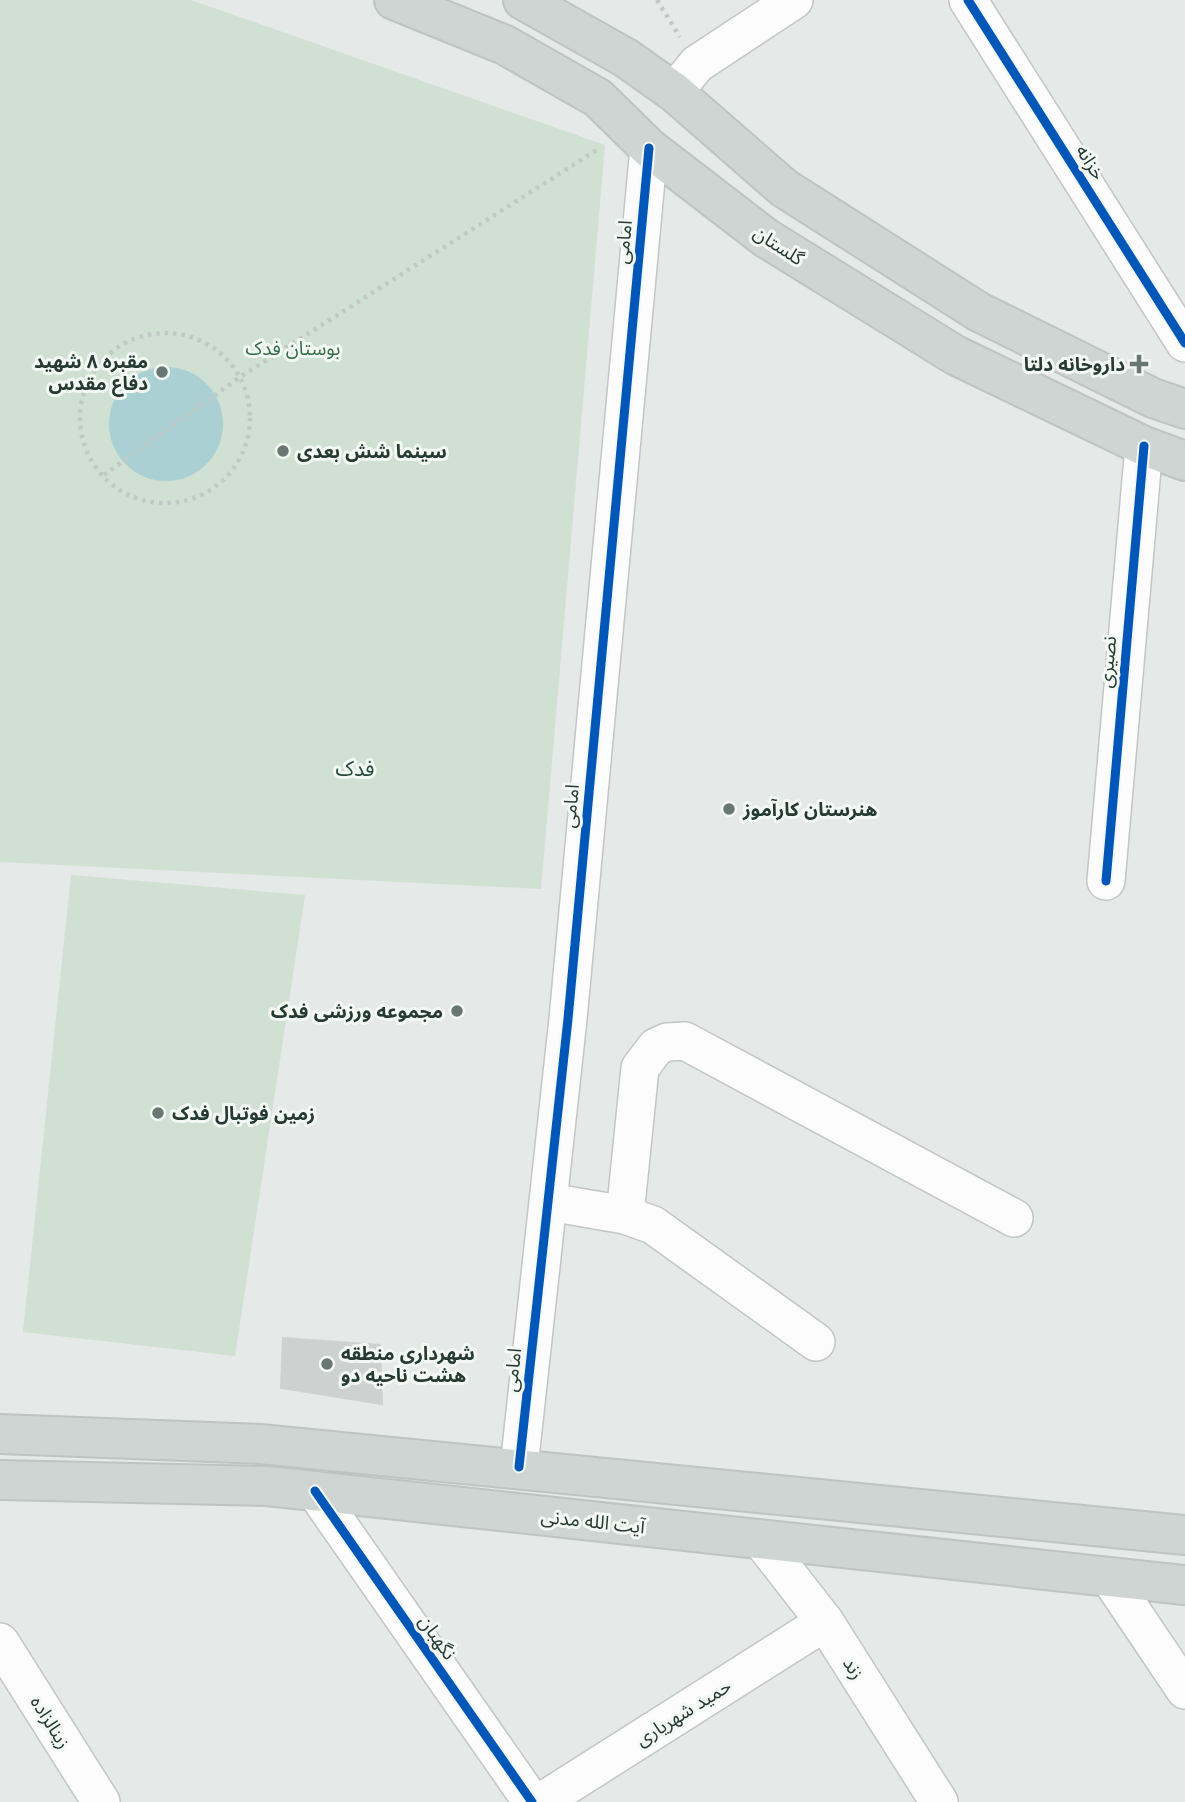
<svg xmlns="http://www.w3.org/2000/svg" width="1185" height="1802" viewBox="0 0 1185 1802" font-family="Mulish,'Noto Sans Arabic',sans-serif">
  <style>
    .green { fill: #d0e0d3 }
    .water { fill: #aad0d3 }
    .building { fill: #cdd2d0; stroke: #ced2d0; stroke-width: 2 }
    .lines { fill: none; stroke-linecap: round; stroke-linejoin: round }
    .minor-casing { stroke: #c2c6c4; stroke-width: 40 }
    .major-casing { stroke: #bdc4c2; stroke-width: 42 }
    .path { stroke: #c2c9c5; stroke-width: 4.5; stroke-dasharray: 3.5 5; stroke-linecap: butt }
    .minor { stroke: #fbfcfb; stroke-width: 37 }
    .major { stroke: #ced5d2; stroke-width: 38 }
    .cycleway-casing { stroke: #f3f8f5; stroke-width: 13 }
    .cycleway { stroke: #0057b8; stroke-width: 9 }
    .poi-dot { fill: #687771; stroke: #f3f8f5; stroke-width: 2.5 }
    .labels { text-anchor: middle; dominant-baseline: central; stroke-width: 6; stroke-linejoin: round; paint-order: stroke }
    .street-label { font-size: 19px; fill: #253a32; stroke: #f3f8f5 }
    .park-label { font-size: 19px; fill: #336c44; stroke: #f3f8f5 }
    .poi-label { font-size: 19px; font-weight: bold; fill: #253a32; stroke: #f3f8f5; text-anchor: start }
    .neighbourhood-label { font-size: 21px; fill: #234a3c; stroke: #f3f8f5 }
  </style>
  <rect width="100%" height="100%" fill="#e5e9e7"/>
  <g class="green">
    <path d="M0 0H191L605 145 541 889 0 862Z"/>
    <path d="M71 875 305 895 235 1356 23 1332Z"/>
  </g>
  <circle class="water" cx="166" cy="424" r="57"/>
  <path class="building" d="M283 1338 380 1345 382 1404 281 1388Z"/>
  <g class="lines">
    <g class="minor-casing">
      <g id="minor">
        <path d="M968 0 1185 343"/>
        <path d="M674 92 697 64 794 0"/>
        <path d="M1106 881 1144 446"/>
        <path d="M549 1202 625 1215 653 1225 816 1342"/>
        <path d="M625 1215 640 1068 656 1047 667 1042 685 1041 1014 1218"/>
        <path d="M519 1467 568 1019 649 148"/>
        <path d="M315 1491 532 1802"/>
        <path d="M761 1540 825 1622 939 1802"/>
        <path d="M1109 1577 1185 1690"/>
        <path d="M0 1642 101 1802"/>
        <path d="M541 1802 825 1622"/>
      </g>
    </g>
    <g class="major-casing">
      <g id="major">
        <path d="M394 0 505 45 598 98 649 148 766 238 955 355 1144 446 1185 461"/>
        <path d="M523 0 626 58 674 92 784 188 979 312 1153 398 1185 409"/>
        <path d="M0 1434 260 1444 1185 1535"/>
        <path d="M0 1480 267 1486 1185 1585"/>
      </g>
    </g>
    <g class="path">
      <path d="M657 0 680 37"/>
      <circle cx="165" cy="418" r="85"/>
      <path d="M104 475 240 377 600 148"/>
    </g>
    <use href="#minor" class="minor"/>
    <use href="#major" class="major"/>
    <g class="cycleway-casing">
      <g id="cycleway">
        <path d="M968 0 1185 343"/>
        <path d="M1106 881 1144 446"/>
        <path d="M519 1467 568 1019 649 148"/>
        <path d="M315 1491 532 1802"/>
      </g>
    </g>
    <use href="#cycleway" class="cycleway"/>
  </g>
  <g class="poi-dot">
    <path d="M1135.5 353.5h7v7h7v7h-7v7h-7v-7h-7v-7h7z"/>
    <circle cx="162" cy="372" r="7"/>
    <circle cx="283" cy="451" r="7"/>
    <circle cx="729" cy="809" r="7"/>
    <circle cx="457" cy="1011" r="7"/>
    <circle cx="158" cy="1113" r="7"/>
    <circle cx="327" cy="1364" r="7"/>
  </g>
  <g class="labels">
    <g class="street-label">
      <text transform="translate(1091 162) rotate(58)">خزانه</text>
      <text transform="translate(623 242) rotate(-85)">امامی</text>
      <text transform="translate(779 245) rotate(33)">گلستان</text>
      <text transform="translate(1107 662) rotate(-85)">نصیری</text>
      <text transform="translate(570 806) rotate(-85)">امامی</text>
      <text transform="translate(512 1370) rotate(-84)">امامی</text>
      <text transform="translate(593 1521) rotate(6)">آیت الله مدنی</text>
      <text transform="translate(438 1637) rotate(55)">نگهبان</text>
      <text transform="translate(854 1668) rotate(58)">زند</text>
      <text transform="translate(683 1712) rotate(-32)">حمید شهریاری</text>
      <text transform="translate(51 1722) rotate(58)">زینالزاده</text>
    </g>
    <g class="park-label">
      <text x="293" y="348">بوستان فدک</text>
    </g>
    <g class="poi-label">
      <text x="148" y="361" text-anchor="end">مقبره ۸ شهید<tspan x="148" dy="22">دفاع مقدس</tspan></text>
      <text x="1125" y="364" text-anchor="end">داروخانه دلتا</text>
      <text x="297" y="451">سینما شش بعدی</text>
      <text x="743" y="809">هنرستان کارآموز</text>
      <text x="443" y="1011" text-anchor="end">مجموعه ورزشی فدک</text>
      <text x="172" y="1113">زمین فوتبال فدک</text>
      <text x="341" y="1353">شهرداری منطقه<tspan x="341" dy="22">هشت ناحیه دو</tspan></text>
    </g>
    <g class="neighbourhood-label">
      <text x="355" y="768">فدک</text>
    </g>
  </g>
</svg>
